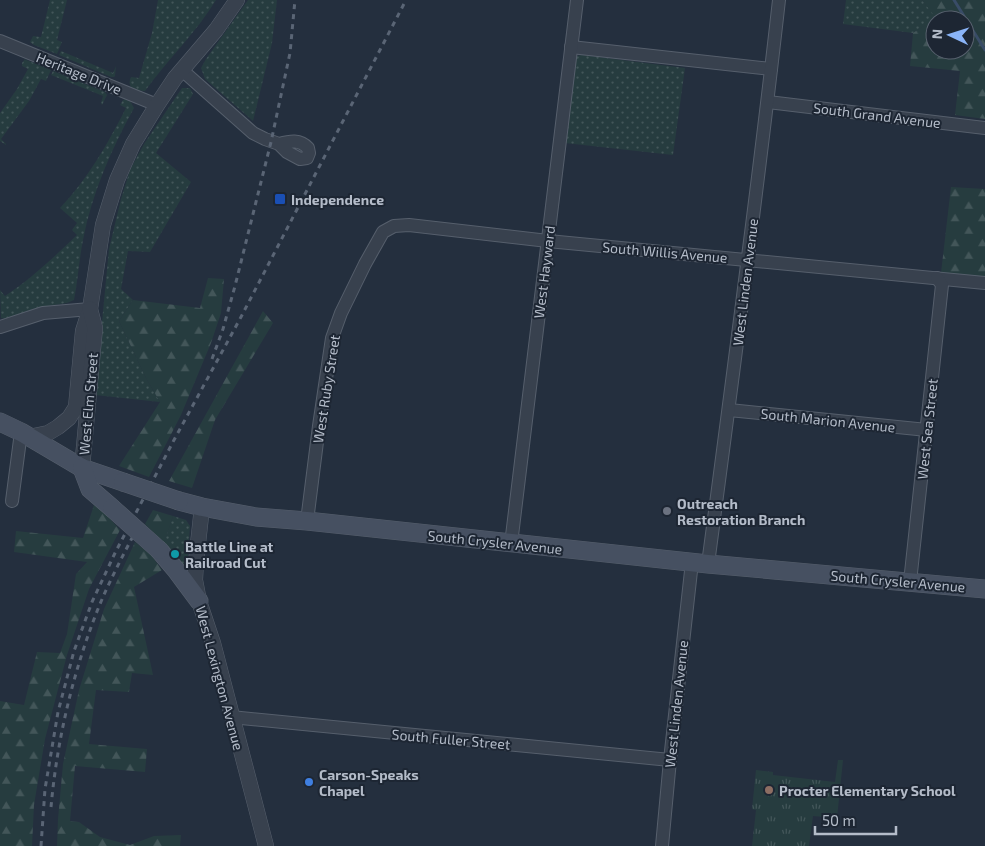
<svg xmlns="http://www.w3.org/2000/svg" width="985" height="846" viewBox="0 0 985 846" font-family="'Exo 2',sans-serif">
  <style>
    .grass { fill: url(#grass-dots) }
    .forest { fill: url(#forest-firs); fill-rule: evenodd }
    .park { fill: url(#park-tufts) }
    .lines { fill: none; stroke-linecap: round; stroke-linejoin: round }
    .stream { stroke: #394c67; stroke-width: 3 }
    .minor-casing { stroke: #565f6c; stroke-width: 14 }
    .tertiary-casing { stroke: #565f6c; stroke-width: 16 }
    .secondary-casing { stroke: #565f6c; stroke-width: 19 }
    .minor { stroke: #38414e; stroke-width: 12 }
    .tertiary { stroke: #38414e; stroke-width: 15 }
    .secondary { stroke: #465061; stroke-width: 18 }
    .rail { stroke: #5a6575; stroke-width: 3; stroke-dasharray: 5 5; stroke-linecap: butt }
    .secondary-bridge-casing { stroke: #565f6c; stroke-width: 19; stroke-linecap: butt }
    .secondary-bridge { stroke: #465061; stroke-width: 18 }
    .transit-dot { fill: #1a4fb4; stroke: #1d2633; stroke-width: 2 }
    .worship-dot { fill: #6b7280; stroke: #1d2633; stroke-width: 2 }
    .culture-dot { fill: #0f9aa8; stroke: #1d2633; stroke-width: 2 }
    .shop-dot { fill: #3f7fe0; stroke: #1d2633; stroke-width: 2 }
    .education-dot { fill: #8d6e63; stroke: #1d2633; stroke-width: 2 }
    .labels { text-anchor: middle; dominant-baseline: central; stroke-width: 4; stroke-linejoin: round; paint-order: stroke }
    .street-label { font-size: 14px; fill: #b4bcc9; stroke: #1d2633 }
    .poi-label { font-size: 14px; font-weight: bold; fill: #b4bcc9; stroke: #1d2633; text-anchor: start }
  </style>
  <defs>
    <pattern id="grass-dots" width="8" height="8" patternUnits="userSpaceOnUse" patternTransform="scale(1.25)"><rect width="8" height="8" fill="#263c3f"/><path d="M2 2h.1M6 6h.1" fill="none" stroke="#435659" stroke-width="1.8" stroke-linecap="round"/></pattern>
    <pattern id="forest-firs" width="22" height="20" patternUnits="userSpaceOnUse" patternTransform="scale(1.25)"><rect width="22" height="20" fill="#263c3f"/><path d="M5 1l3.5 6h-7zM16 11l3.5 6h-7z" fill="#435659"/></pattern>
    <pattern id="park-tufts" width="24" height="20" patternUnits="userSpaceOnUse" patternTransform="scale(1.25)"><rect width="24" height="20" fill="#263c3f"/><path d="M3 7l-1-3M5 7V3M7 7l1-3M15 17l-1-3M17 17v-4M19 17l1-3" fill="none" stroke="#435659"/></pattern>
  </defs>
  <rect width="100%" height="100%" fill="#242f3e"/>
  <g class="grass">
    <path d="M50 0H67L57 40 62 42 57 54 34 45 30 42 33 36 41 37Z"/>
    <path d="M158 0H216C196 33 168 59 145 91 135 91 126 88 131 77L139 78 152 33Z"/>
    <path d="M248 0H277L272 43 253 121 205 79 201 68 206 59Z"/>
    <path d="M846 0H922L937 18 913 33 843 24Z"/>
    <path d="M61 51 113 73 116 66 115 76 114 77H111L59 55Z"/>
    <path d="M582 55 685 68 673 155 565 143 575 62 577 56Z"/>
    <path d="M25 59 26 60 29 61 51 70 46 81 41 79 29 101 1 139 6 144V145L0 141V113L17 89 28 69 22 66V63Z"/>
    <path d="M53 71 105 92 107 95 102 105 101 103 103 96 51 75Z"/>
    <path d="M182 88H190L193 94 156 153 191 182 150 252 128 251 121 289 133 300 119 321 146 378 160 402 95 395 109 249 121 199 130 170 144 144Z"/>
    <path d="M125 99 130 101 134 108C111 150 92 193 83 240 79 260 78 280 74 300L67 303 41 307 27 311 8 319 1 318 0 290 5 296C31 279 54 257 77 235L72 230 77 223 60 208C88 179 108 143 126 108L120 105 123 100Z"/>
    <path d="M173 516 186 520 190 526 187 570 163 545Z"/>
  </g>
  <g class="forest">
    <path d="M922 0H985V119L955 115 960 71 910 66 913 33 936 18ZM935 20H965V50H935Z"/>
    <path d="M951 187 985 189V277L941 273Z"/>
    <path d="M208 278 224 279 221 313 211 343 181 415 149 477 119 466 160 402 146 378 119 321 133 300 200 308Z"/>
    <path d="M263 311 273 323 215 420 192 488 169 481Z"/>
    <path d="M95 502 120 530 89 589 67 655 45 739 34 805 32 846H0V701L24 705 37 652 60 653 67 634 76 574 87 562 14 552 16 531 83 538Z"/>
    <path d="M153 510 173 516 164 543 145 524Z"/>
    <path d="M135 542 151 555 162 570 134 587 153 675 132 673 129 692 96 690 89 744 147 749 145 772 75 766 70 821 79 822 100 837 130 845 154 836 181 835 180 846H57L58 819 63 764 79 690 104 609Z"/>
  </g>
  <path class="park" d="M838 760H843L837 818 813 816 809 846H752L756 810 752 809 756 770 773 772V775L835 782Z"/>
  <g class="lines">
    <path class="stream" d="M954 0 985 50"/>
    <g class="minor-casing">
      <g id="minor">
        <path d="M0 41 157 105"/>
        <path d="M571 47 771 69"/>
        <path d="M183 71 253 133 265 139 279 144 287 152 300 159 307 158 309 153 308 148C300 139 290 141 279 144"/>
        <path d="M768 102 985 128"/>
        <path d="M0 327 43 313 90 309"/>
        <path d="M729 410 927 430"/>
        <path d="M12 501 21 432"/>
        <path d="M307 521 319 426 332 338 341 313 365 264 383 232 394 226 409 225 548 241 985 283"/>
        <path d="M511 544 577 0"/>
        <path d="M708 564C733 376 758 188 779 0"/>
        <path d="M910 582 942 285 937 278"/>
        <path d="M231 717 670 760"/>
        <path d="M662 846 670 760 692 562"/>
      </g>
    </g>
    <g class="tertiary-casing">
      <g id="tertiary">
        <path d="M29 437 48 433 58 427 69 418 76 407 83 331 90 309 103 225 117 180 133 144 157 105 175 78 216 30 237 0"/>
        <path d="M82 468 95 328 90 309"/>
        <path d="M202 507 196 562 195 580 199 601 213 643 266 846"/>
      </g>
    </g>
    <g class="secondary-casing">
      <g id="secondary">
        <path d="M0 422 21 432 82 468 123 482"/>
        <path d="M82 468 90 489 112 508"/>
        <path d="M179 501 202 507 256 517 307 521 708 564 985 589"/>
        <path d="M159 550 176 570 199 601"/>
      </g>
    </g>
    <use href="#minor" class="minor"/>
    <use href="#tertiary" class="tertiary"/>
    <use href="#secondary" class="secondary"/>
    <g class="rail">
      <path d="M212 359 223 329 235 286 271 142 290 53 295 0"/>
      <path d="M51 807C57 741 72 676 96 614 106 588 119 563 132 538"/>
      <path d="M41 846 45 789 58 712 74 651 92 602 115 553 174 440 241 317 406 0"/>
    </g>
    <g class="secondary-bridge-casing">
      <g id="secondary-bridge">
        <path d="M123 482 179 501"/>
        <path d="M112 508 159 550"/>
      </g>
    </g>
    <use href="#secondary-bridge" class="secondary-bridge"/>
  </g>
  <rect class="transit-dot" x="274" y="193" width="12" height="12" rx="2.5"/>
  <circle class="worship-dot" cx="667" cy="511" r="5"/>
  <circle class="culture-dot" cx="175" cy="554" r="5"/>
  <circle class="shop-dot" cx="309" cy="782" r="5"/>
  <circle class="education-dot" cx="769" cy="790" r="5"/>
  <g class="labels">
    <g class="street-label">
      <text transform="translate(79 73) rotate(22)">Heritage Drive</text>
      <text transform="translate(877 115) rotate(7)">South Grand Avenue</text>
      <text transform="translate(665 252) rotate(5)">South Willis Avenue</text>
      <text transform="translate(544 272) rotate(-83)">West Hayward</text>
      <text transform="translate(745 282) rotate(-83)">West Linden Avenue</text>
      <text transform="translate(326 389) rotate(-81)">West Ruby Street</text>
      <text transform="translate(88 404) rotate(-85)">West Elm Street</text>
      <text transform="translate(828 420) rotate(6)">South Marion Avenue</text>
      <text transform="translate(927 429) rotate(-84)">West Sea Street</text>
      <text transform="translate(495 542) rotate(6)">South Crysler Avenue</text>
      <text transform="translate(898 581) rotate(5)">South Crysler Avenue</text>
      <text transform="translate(220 678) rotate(75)">West Lexington Avenue</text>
      <text transform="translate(676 704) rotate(-84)">West Linden Avenue</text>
      <text transform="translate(451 739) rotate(5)">South Fuller Street</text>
    </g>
    <g class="poi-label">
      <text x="291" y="199">Independence</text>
      <text x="677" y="503">Outreach<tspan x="677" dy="16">Restoration Branch</tspan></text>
      <text x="185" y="546">Battle Line at<tspan x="185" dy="16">Railroad Cut</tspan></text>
      <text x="319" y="774">Carson-Speaks<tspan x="319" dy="16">Chapel</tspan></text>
      <text x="779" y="790">Procter Elementary School</text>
    </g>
  </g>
  <g transform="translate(950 35) rotate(274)"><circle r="24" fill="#1d2633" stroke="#59626f"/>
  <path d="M0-4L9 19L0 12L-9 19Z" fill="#8ab4f8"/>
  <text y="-8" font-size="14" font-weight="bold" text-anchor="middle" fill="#b4bcc9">N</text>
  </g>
  <path d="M815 826v8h81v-8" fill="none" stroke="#b4bcc9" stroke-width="2.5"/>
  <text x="822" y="826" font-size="15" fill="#b4bcc9" stroke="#1d2633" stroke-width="4" paint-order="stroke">50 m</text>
</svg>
